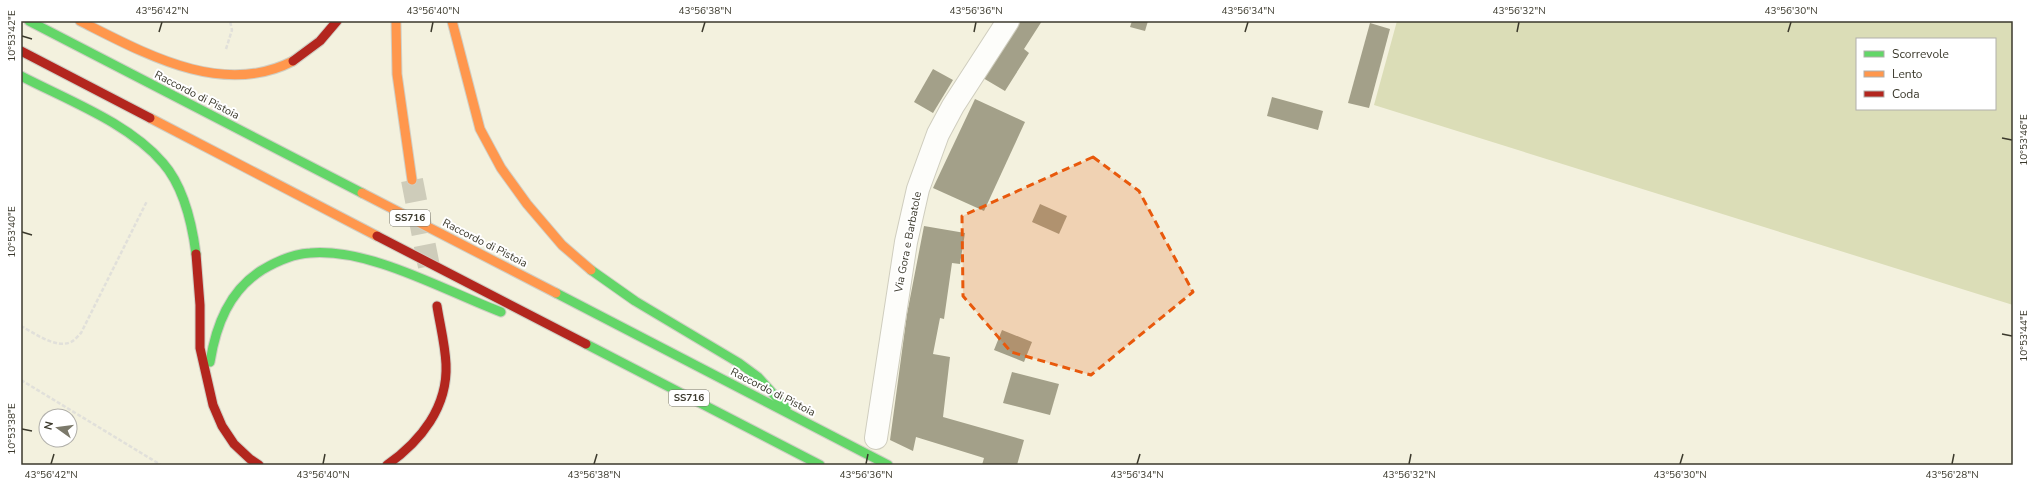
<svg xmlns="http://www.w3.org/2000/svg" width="2034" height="486" viewBox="0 0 2034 486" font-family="'Nunito Sans',sans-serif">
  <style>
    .green { fill: #dbddb7; fill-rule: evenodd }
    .building { fill: #a3a089 }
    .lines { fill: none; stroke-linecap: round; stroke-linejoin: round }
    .highway-tunnel { stroke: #ceccba; stroke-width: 22; stroke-dasharray: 22 11; stroke-linecap: butt }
    .street-casing { stroke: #cfcdbe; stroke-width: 24 }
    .fast-casing { stroke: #d0cfc5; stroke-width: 11 }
    .slow-casing { stroke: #d0cfc5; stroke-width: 11 }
    .jam-casing { stroke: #d0cfc5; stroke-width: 11 }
    .path { stroke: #e1e0da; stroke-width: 2.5; stroke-dasharray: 4 2; stroke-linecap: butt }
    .street { stroke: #fdfdfa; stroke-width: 22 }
    .fast { stroke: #63d668; stroke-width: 9 }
    .slow { stroke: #ff974d; stroke-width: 9 }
    .jam { stroke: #b3261e; stroke-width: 9 }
    .marked { fill: #e8590c; fill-opacity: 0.2; stroke: #e8590c; stroke-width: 3; stroke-dasharray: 8 5; stroke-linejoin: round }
    .ticks { fill: none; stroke: #3b392c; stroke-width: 1.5 }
    .labels { text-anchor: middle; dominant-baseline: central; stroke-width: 4; stroke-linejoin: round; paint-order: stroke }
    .shield { fill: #fff; stroke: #76746b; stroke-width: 1 }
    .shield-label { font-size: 10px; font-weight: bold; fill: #3b392c }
    .street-label { font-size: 11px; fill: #3b392c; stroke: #fff }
    .neatline { fill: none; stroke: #3b392c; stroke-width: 1.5 }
    .ticks-label { font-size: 10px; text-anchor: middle; fill: #3b392c }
  </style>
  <rect width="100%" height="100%" fill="#f3f1de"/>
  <path class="green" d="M1397 21H2013V305L1374 105ZM1857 39H1995V109H1857Z"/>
  <g class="building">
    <path d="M1021 21H1042L1024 49 1029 53 1005 91 983 78Z"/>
    <path d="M1132 21H1148L1145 31 1130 27Z"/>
    <path d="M1370 23 1390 29 1369 108 1348 103Z"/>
    <path d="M933 69 953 80 933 113 914 102Z"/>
    <path d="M1272 97 1323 111 1318 130 1267 116Z"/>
    <path d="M975 99 1025 122 984 211 933 188Z"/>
    <path d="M1040 204 1067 216 1059 234 1032 222Z"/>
    <path d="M924 226 965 233 960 264 952 263 944 319 940 318 933 354 950 357 943 417 1024 440 1017 465H982L984 458 916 437 913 451 890 440 907 314Z"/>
    <path d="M1002 330 1032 342 1024 362 994 350Z"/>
    <path d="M1012 372 1059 384 1050 415 1003 403Z"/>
  </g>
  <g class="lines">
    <path class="highway-tunnel" d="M412 180 431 277"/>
    <g class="street-casing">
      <path id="street" d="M876 438 906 242 918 189 938 134 953 106 1008 21"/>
    </g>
    <g class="fast-casing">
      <g id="fast">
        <path d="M29 21 362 193"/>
        <path d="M21 76C67 100 129 123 163 163 184 187 192 223 196 254"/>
        <path d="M591 270 635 301 739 363 758 377 786 408"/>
        <path d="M556 293 888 465"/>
        <path d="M586 344 820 465"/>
        <path d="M210 362C216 325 229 291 262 270 277 261 293 254 310 253 371 248 445 291 501 312"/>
      </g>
    </g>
    <g class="slow-casing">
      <g id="slow">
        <path d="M80 21C144 53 222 98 293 61"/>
        <path d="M396 21 397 74 412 180"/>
        <path d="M452 21 480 129 501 168 527 204 562 245 591 270"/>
        <path d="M150 118 377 236"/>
        <path d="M362 193 556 293"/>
      </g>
    </g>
    <g class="jam-casing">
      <g id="jam">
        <path d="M21 51 150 118"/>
        <path d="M293 61 320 41 337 21"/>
        <path d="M377 236 586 344"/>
        <path d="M196 254 200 305V348L213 405 222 426 234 444 250 459 259 465"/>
        <path d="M387 465C421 441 448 407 446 364 445 344 440 325 437 306"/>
      </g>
    </g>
    <g class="path">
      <path d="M226 49 232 30 230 21"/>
      <path d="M21 326C34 333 56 349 71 342 75 340 78 336 81 333L147 201"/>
      <path d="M21 380 161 465"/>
    </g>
    <use href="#street" class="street"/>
    <use href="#fast" class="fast"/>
    <use href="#slow" class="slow"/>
    <use href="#jam" class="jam"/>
  </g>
  <path class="marked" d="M1093 157 1139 191 1193 292 1091 375 1011 352 963 296 962 216Z"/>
  <path class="ticks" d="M159 32 162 22M431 32 433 22M702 32 705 22M974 32 976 22M1245 32 1248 22M1517 32 1519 22M1788 32 1791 22M22 36 32 39M2002 138 2012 140M22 232 32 235M2002 334 2012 336M22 429 32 431M51 464 54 454M323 464 325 454M594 464 597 454M866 464 868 454M1137 464 1140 454M1409 464 1411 454M1680 464 1683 454M1952 464 1954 454"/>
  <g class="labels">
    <g class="shield">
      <rect x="390" y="210" width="40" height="16" rx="3"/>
      <rect x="669" y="390" width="40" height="16" rx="3"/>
    </g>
    <g class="shield-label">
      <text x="410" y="218">SS716</text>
      <text x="689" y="398">SS716</text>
    </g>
    <g class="street-label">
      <text transform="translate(197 95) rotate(27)">Raccordo di Pistoia</text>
      <text transform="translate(908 242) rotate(-79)">Via Gora e Barbatole</text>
      <text transform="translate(485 243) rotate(27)">Raccordo di Pistoia</text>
      <text transform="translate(773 392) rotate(27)">Raccordo di Pistoia</text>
    </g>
  </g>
  <rect width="2034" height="486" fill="none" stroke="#ffffff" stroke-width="44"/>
  <rect x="1856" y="38" width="140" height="72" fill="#ffffff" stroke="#b1b0ab"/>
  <rect x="1864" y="51" width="20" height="6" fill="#63d668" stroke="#b1b0ab"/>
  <text x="1892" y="58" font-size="12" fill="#3b392c">Scorrevole</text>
  <rect x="1864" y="71" width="20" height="6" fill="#ff974d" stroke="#b1b0ab"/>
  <text x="1892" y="78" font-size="12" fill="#3b392c">Lento</text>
  <rect x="1864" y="91" width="20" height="6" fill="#b3261e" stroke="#b1b0ab"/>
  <text x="1892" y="98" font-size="12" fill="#3b392c">Coda</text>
  <g transform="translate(58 428) rotate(284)"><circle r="19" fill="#ffffff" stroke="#b1b0ab"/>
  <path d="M0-3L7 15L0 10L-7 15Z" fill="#7b796a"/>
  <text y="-6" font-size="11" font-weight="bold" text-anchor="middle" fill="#3b392c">N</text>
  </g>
  <rect x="22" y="22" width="1990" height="442" class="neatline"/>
  <g class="ticks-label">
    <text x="162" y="14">43°56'42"N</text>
    <text x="433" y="14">43°56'40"N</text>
    <text x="705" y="14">43°56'38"N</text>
    <text x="976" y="14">43°56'36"N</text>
    <text x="1248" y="14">43°56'34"N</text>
    <text x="1519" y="14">43°56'32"N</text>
    <text x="1791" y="14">43°56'30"N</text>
    <text transform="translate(11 36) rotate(-90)" y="4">10°53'42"E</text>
    <text transform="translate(2023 140) rotate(-90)" y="4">10°53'46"E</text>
    <text transform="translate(11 232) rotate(-90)" y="4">10°53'40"E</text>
    <text transform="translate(2023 336) rotate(-90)" y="4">10°53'44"E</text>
    <text transform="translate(11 429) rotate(-90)" y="4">10°53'38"E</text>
    <text x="51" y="478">43°56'42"N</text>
    <text x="323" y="478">43°56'40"N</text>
    <text x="594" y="478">43°56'38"N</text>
    <text x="866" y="478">43°56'36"N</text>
    <text x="1137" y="478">43°56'34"N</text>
    <text x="1409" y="478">43°56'32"N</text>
    <text x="1680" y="478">43°56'30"N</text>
    <text x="1952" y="478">43°56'28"N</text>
  </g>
</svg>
